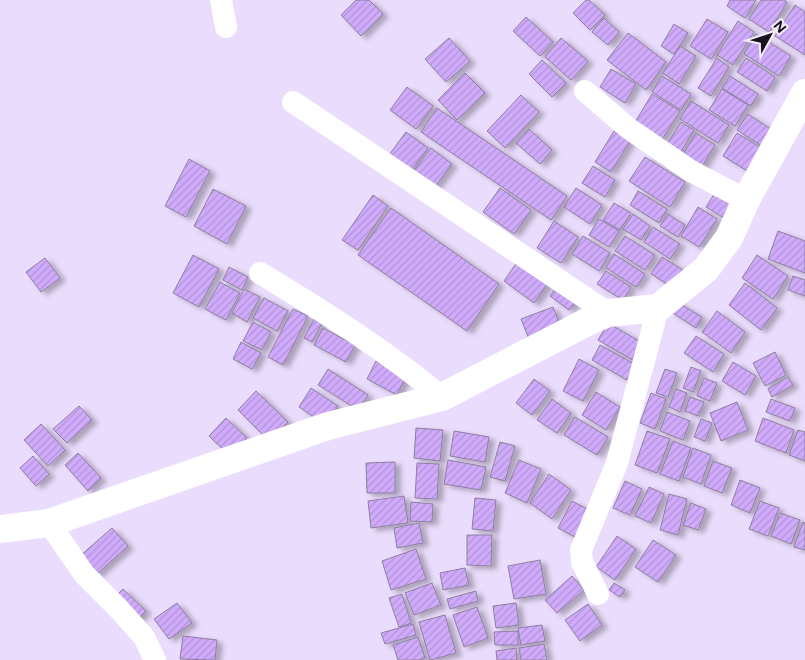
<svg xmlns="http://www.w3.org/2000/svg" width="805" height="660" viewBox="0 0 805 660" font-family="Figtree,sans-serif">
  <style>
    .building { fill: url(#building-hatch); stroke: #8c7f9d; filter: url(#shadow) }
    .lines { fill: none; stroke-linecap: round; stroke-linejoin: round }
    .minor { stroke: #fff; stroke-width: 22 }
    .tertiary { stroke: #fff; stroke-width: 28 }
  </style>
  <defs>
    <pattern id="building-hatch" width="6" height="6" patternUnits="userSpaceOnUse" patternTransform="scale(1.25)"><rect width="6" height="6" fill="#d0abfb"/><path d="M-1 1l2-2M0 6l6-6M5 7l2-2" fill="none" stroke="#b292d7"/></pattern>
    <filter id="shadow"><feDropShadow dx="5.5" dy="3" stdDeviation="2.5" flood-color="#0004"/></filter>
  </defs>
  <rect width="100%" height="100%" fill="#eadcfc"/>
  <g class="building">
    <path d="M356 0H369L383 14 361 36 341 15Z"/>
    <path d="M586 0H589L605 15 590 30 573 13Z"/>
    <path d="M730 0H756L745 18 727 6Z"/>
    <path d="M761 0H784L787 2 769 32 749 19Z"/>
    <path d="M795 5 805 12V55L775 36Z"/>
    <path d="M526 17 553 42 540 56 513 31Z"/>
    <path d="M604 18 619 32 608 45 592 32Z"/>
    <path d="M707 19 728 32 711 59 690 46Z"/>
    <path d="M738 21 754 32 733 65 717 55Z"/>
    <path d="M674 24 688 33 674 54 661 46Z"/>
    <path d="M628 33 666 62 646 90 607 60Z"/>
    <path d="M756 34 791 56 779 76 744 54Z"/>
    <path d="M449 38 470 61 446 82 425 59Z"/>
    <path d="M561 38 588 61 571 80 545 57Z"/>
    <path d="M680 46 696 56 679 84 663 73Z"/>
    <path d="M717 58 729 67 711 96 698 88Z"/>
    <path d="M746 58 775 77 767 91 737 72Z"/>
    <path d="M542 60 566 83 552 97 529 74Z"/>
    <path d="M611 69 636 84 625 103 600 87Z"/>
    <path d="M465 73 485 93 457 120 438 100Z"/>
    <path d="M662 76 691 94 681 110 652 92Z"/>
    <path d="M730 76 758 94 751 106 722 88Z"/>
    <path d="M407 87 433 106 416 129 390 110Z"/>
    <path d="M722 89 748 105 735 126 709 110Z"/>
    <path d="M652 94 680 111 661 141 634 124Z"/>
    <path d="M521 95 539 112 505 148 487 131Z"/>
    <path d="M691 101 729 125 718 143 680 119Z"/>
    <path d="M437 108 567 196 551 220 421 132Z"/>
    <path d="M748 114 775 132 765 148 737 130Z"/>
    <path d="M681 122 694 130 678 157 664 149Z"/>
    <path d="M529 129 552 150 540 164 516 143Z"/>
    <path d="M614 131 630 141 611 172 595 162Z"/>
    <path d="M406 132 428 148 411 171 389 155Z"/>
    <path d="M696 133 715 145 700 170 681 158Z"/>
    <path d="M737 133 763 149 749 172 723 156Z"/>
    <path d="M431 148 452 164 431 192 410 176Z"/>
    <path d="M645 157 685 182 670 207 629 181Z"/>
    <path d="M189 159 210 171 186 217 165 206Z"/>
    <path d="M593 166 615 180 605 197 582 183Z"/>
    <path d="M500 188 531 210 514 234 483 212Z"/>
    <path d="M576 188 602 205 590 224 564 207Z"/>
    <path d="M213 189 246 206 227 244 194 226Z"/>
    <path d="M638 191 667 209 659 223 630 205Z"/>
    <path d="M716 191 733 203 724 218 706 207Z"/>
    <path d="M373 195 388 206 358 250 342 240Z"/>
    <path d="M614 203 631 213 620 230 603 220Z"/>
    <path d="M698 207 717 219 699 247 681 236Z"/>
    <path d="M391 208 499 284 467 331 358 255Z"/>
    <path d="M633 214 650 226 641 240 623 229Z"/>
    <path d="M668 214 685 225 678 237 660 226Z"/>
    <path d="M599 219 619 231 609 247 589 235Z"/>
    <path d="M554 221 578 237 561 263 537 248Z"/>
    <path d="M653 227 680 244 670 259 644 242Z"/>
    <path d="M778 231 805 241V273L768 259Z"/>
    <path d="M583 236 610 253 599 271 572 254Z"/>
    <path d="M625 236 655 255 645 270 615 251Z"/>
    <path d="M614 254 645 274 636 287 606 268Z"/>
    <path d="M193 255 219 269 199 307 173 293Z"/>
    <path d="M757 255 788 276 773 299 742 278Z"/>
    <path d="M662 257 686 272 675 289 651 274Z"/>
    <path d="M45 258 60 278 41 292 26 272Z"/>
    <path d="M517 262 548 283 534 303 504 281Z"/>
    <path d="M229 267 248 277 242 290 223 280Z"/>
    <path d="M606 271 631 287 623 300 597 284Z"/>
    <path d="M793 276 805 280V296L788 290Z"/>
    <path d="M220 282 240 293 226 320 205 309Z"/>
    <path d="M559 283 579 297 569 310 550 296Z"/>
    <path d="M745 283 777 308 761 330 729 305Z"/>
    <path d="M244 289 260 297 247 322 232 313Z"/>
    <path d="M264 298 288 311 277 331 253 318Z"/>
    <path d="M677 302 702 317 696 328 671 312Z"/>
    <path d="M553 307 561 327 529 339 521 319Z"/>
    <path d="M293 309 308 316 283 365 268 357Z"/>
    <path d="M717 311 745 332 731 353 702 332Z"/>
    <path d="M314 319 322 323 312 342 304 338Z"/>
    <path d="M253 322 271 332 262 350 243 341Z"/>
    <path d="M608 323 646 345 636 362 598 340Z"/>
    <path d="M323 328 355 345 346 362 314 345Z"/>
    <path d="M696 336 724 354 713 372 684 353Z"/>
    <path d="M241 342 261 353 252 369 233 359Z"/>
    <path d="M600 345 636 365 627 380 592 360Z"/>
    <path d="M775 352 786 375 765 386 753 363Z"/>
    <path d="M579 359 599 370 583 401 563 391Z"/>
    <path d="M376 361 406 376 397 395 367 379Z"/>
    <path d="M733 362 756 376 745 395 722 381Z"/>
    <path d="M691 367 701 371 693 392 683 388Z"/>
    <path d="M328 369 368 395 358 410 318 385Z"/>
    <path d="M665 369 677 373 668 397 656 393Z"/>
    <path d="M788 377 793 385 772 397 768 389Z"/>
    <path d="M704 378 717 383 710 401 697 396Z"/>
    <path d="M534 379 550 391 532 415 516 403Z"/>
    <path d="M311 388 338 406 326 425 299 407Z"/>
    <path d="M676 389 687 393 680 412 669 407Z"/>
    <path d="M256 391 288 422 269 441 238 410Z"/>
    <path d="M596 392 620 407 606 430 582 415Z"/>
    <path d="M651 393 666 399 655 429 640 423Z"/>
    <path d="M690 397 704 402 698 416 685 411Z"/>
    <path d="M552 399 571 413 557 433 537 420Z"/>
    <path d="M771 399 795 408 790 421 766 412Z"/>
    <path d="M737 402 748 430 721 441 710 413Z"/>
    <path d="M79 406 92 420 67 443 53 429Z"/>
    <path d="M667 412 690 421 683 440 660 431Z"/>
    <path d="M575 417 608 437 597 455 564 435Z"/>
    <path d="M226 418 247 438 230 456 209 436Z"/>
    <path d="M763 418 794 430 786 453 755 441Z"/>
    <path d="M701 419 712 423 705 441 694 437Z"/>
    <path d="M41 424 65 450 48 466 24 440Z"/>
    <path d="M416 428 443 430 440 461 414 458Z"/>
    <path d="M798 430 805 432V461L789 455Z"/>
    <path d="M454 431 489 437 485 462 450 456Z"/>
    <path d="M647 431 670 439 657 473 635 465Z"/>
    <path d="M673 441 691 448 679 481 660 474Z"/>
    <path d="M500 442 515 446 505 481 490 477Z"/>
    <path d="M693 448 711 455 701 484 683 477Z"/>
    <path d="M78 453 101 478 88 491 65 465Z"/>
    <path d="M33 456 49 474 36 486 20 468Z"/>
    <path d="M448 460 486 467 481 490 444 484Z"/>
    <path d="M519 460 541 469 527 503 505 493Z"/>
    <path d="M713 461 732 468 722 493 704 486Z"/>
    <path d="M395 462V493H367L366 463Z"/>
    <path d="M417 463 439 464 437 499 415 498Z"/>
    <path d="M549 474 571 490 552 519 530 503Z"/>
    <path d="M740 480 760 488 750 513 731 505Z"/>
    <path d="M625 481 642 489 630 515 613 508Z"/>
    <path d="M649 487 664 494 651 523 635 516Z"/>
    <path d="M669 494 687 499 678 535 660 530Z"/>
    <path d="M404 496 408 523 371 528 368 501Z"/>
    <path d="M475 498 496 500 493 531 472 529Z"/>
    <path d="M572 501 589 510 575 537 558 528Z"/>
    <path d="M760 501 779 508 768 536 749 529Z"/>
    <path d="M411 502 433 504 432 522 410 521Z"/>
    <path d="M691 503 706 509 698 530 683 525Z"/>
    <path d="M780 513 800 520 791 544 771 536Z"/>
    <path d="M803 522 805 523V550L794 547Z"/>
    <path d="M419 523 423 543 397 548 394 528Z"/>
    <path d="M112 528 128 546 96 575 80 556Z"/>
    <path d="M467 535H492L491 566 467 565Z"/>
    <path d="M617 536 636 549 615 580 596 567Z"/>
    <path d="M653 540 676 555 658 582 635 567Z"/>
    <path d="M416 549 426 579 391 590 382 561Z"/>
    <path d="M540 560 546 594 514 599 508 566Z"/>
    <path d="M465 568 469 585 443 590 440 573Z"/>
    <path d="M572 576 584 590 557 613 545 600Z"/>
    <path d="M432 583 441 605 414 615 405 593Z"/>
    <path d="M614 583 625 590 620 597 609 590Z"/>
    <path d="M123 589 146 611 136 621 113 599Z"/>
    <path d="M476 591 478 601 450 609 447 599Z"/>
    <path d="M402 594 411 623 399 627 389 598Z"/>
    <path d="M177 603 192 623 169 639 154 619Z"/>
    <path d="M516 603 519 625 496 628 493 606Z"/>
    <path d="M588 604 602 625 580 641 565 620Z"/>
    <path d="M477 607 488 638 464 647 453 615Z"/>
    <path d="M445 615 456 653 430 660 419 622Z"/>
    <path d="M413 624 416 635 385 644 381 633Z"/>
    <path d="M542 625 545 641 521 645 518 628Z"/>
    <path d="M518 631V645H495L494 632Z"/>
    <path d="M183 636 217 640 215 660 180 659Z"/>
    <path d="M418 637 425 658 419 660H398L393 645Z"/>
    <path d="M544 644 547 660H521L519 648Z"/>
    <path d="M516 648 517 660H497L496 651Z"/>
  </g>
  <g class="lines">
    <g class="minor">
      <path d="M221 0 226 27"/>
      <path d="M585 91 628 128 691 171 746 200"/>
      <path d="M293 102 608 313"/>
      <path d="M260 273C323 311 385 350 442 397"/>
      <path d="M49 523 84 574 118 608 144 637 155 660"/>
      <path d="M598 594 582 562 581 550 617 463 658 308"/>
    </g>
    <path class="tertiary" d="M0 529 49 523 328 426 442 397 589 321 608 313 658 308 706 269 729 238 746 200 805 93"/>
  </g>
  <g transform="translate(770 35) rotate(50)" stroke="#f3edfa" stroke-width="4" paint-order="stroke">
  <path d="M0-4L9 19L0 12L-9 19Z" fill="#17121d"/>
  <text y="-8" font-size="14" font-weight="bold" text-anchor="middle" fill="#17121d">N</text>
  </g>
</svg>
